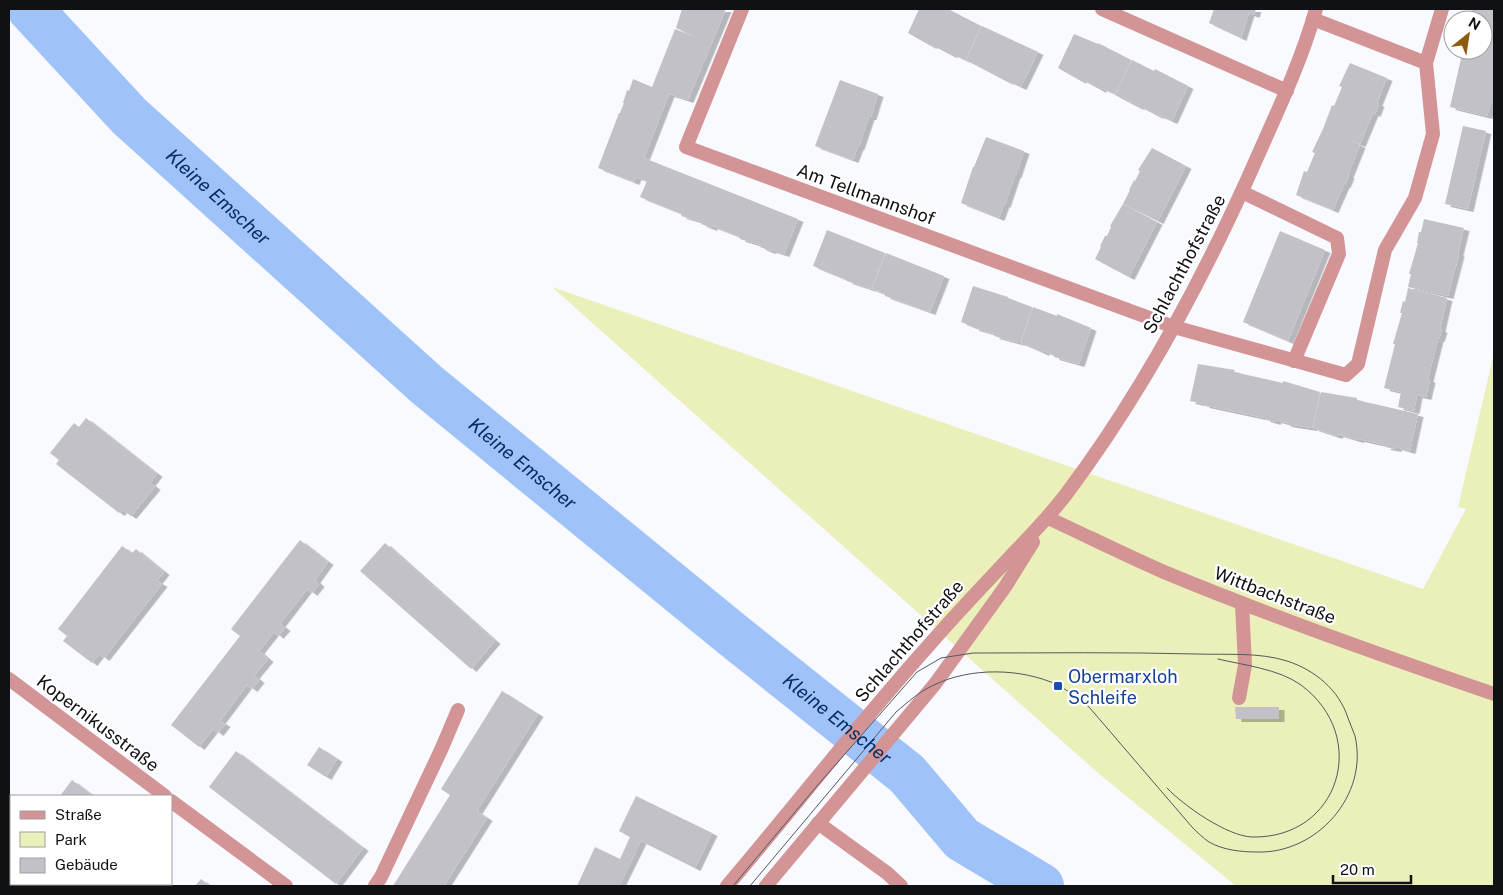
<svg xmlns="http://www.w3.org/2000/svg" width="1503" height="895" viewBox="0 0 1503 895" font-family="'Public Sans',sans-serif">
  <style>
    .green { fill: #ebefb9 }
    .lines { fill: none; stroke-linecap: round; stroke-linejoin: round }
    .river { stroke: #9fc2f8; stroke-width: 46 }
    .building { fill: #c2c1c8; filter: url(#shadow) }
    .service { stroke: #d39495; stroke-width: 14 }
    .minor { stroke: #d39495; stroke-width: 14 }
    .tertiary { stroke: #d39495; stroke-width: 14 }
    .tram { stroke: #57585c; stroke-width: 1 }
    .transit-dot { fill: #1a4fb4; stroke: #fff; stroke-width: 2 }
    .labels { text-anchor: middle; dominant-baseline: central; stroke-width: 4.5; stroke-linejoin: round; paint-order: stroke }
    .street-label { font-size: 18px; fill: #101114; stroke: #fff }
    .transit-label { font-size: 18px; fill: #164399; stroke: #fff; text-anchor: start }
    .water-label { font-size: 19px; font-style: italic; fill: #062e67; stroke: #fff }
  </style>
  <defs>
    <filter id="shadow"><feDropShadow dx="5.5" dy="3" stdDeviation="0" flood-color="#0004"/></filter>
  </defs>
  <rect width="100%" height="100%" fill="#f8faff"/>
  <path class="green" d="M552 287 1423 589 1466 509 1458 507 1494 353V886H1236L1097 772Z"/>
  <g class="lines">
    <path class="river" id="s1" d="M30 9 129 116 427 385 734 636 907 774 962 839 1041 886"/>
  </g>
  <g class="building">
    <path d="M682 9H726L688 100 669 94 644 158 798 219 784 254 771 250 770 251 760 247 761 245 740 239V237L712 226V228L701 224 702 222 681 216 682 214 640 197 647 181 636 177 634 182 598 168 619 113H620L624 103H623L627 90 629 91 633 79 652 87 675 29 696 37 676 28Z"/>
    <path d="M919 9H948L981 26 965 60 952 54 951 55 932 45 931 46 908 33Z"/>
    <path d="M1214 9H1256L1254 15 1249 13 1241 38 1209 23Z"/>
    <path d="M1472 9H1494V96L1493 103 1491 102 1487 116 1450 107 1463 50H1483V20H1469Z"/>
    <path d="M982 26 1038 52 1021 87 1008 81V82L966 60Z"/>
    <path d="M1074 34 1098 44V43L1131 60 1115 94 1101 88V90L1081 79V81L1058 68Z"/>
    <path d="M1132 60 1154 71 1155 69 1188 86 1172 121 1158 115V116L1148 111V110L1138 106V107L1115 95Z"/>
    <path d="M1350 63 1387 78 1377 103 1379 104 1375 114 1373 113 1360 144 1349 140 1360 145 1348 175 1349 176 1345 185H1344L1333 210 1296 195 1304 171 1307 172 1315 153 1312 152 1323 129 1332 105 1334 106 1342 87 1339 86Z"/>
    <path d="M840 80 878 94 871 117H869L859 147H858L853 160 815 146Z"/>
    <path d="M1463 126 1486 131 1468 209 1445 204Z"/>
    <path d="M986 137 1024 151 1016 175H1015L1005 205 1004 204 999 218 961 203 973 167H974Z"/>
    <path d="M1152 148 1186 166 1158 221 1123 204 1130 190H1129L1134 180 1135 181 1140 171 1138 170Z"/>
    <path d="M1123 204 1157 222 1129 277 1095 259 1101 247 1100 246 1105 236H1107L1111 227 1110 226Z"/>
    <path d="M1424 219 1464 228 1458 253 1459 254 1448 296 1408 287 1411 274H1409L1418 243H1417L1419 232H1421Z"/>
    <path d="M827 230 885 253 871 289 847 281V280L813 266Z"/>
    <path d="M1280 231 1325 250 1288 341 1243 322Z"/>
    <path d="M886 253 944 276 930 312 885 296V294L872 289Z"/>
    <path d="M973 286 1008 297V298L1032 307 1020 343 994 336 995 334 974 328V327L961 322Z"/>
    <path d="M1408 288 1447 298 1440 329 1442 330 1439 339H1438L1428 379 1430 380 1426 397 1417 395 1414 411 1398 407 1401 392 1384 388 1395 344H1393L1402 313H1400L1403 301 1405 302Z"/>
    <path d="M1033 307 1057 316V314L1091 328 1079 364 1054 357V355L1044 351V353L1021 343Z"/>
    <path d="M1198 364 1235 370 1234 372 1283 383V381L1320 392 1312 428 1286 424V423L1276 420 1275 422 1265 419V418L1204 405V404L1190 401Z"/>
    <path d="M1321 392 1357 398V400L1418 414 1410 451 1396 447V449L1385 447 1386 445 1359 439 1358 440 1338 434 1337 436 1313 428Z"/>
    <path d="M86 418 157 474 150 483 155 487 131 516 122 510 119 513 56 464 59 460 50 453 74 423 79 427Z"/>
    <path d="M300 540 328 562 315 580 319 584 312 593 307 589 280 624 285 628 278 636 274 632 259 651 268 659 254 676 259 680 252 689 247 685 220 721 225 724 218 733 213 729 199 747 171 725 240 636 231 629Z"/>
    <path d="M385 543 495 641 471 669 360 571Z"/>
    <path d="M122 546 132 553 136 549 164 572 157 581 162 584 104 658 99 654 92 663 63 641 67 636 58 629Z"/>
    <path d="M502 691 538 714 477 811 487 818 444 886H393L450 795 441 789Z"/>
    <path d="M1235 707H1279V719H1236Z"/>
    <path d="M319 747 337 759 326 777 307 765Z"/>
    <path d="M236 751 363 848 336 884 209 787Z"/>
    <path d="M72 780 93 796H60Z"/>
    <path d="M636 796 712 833 695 868 641 841 619 886H577L595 847 620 859 630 837 619 831Z"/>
    <path d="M11 847V884H28L26 886H9V850Z"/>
    <path d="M201 879 210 886H195Z"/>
  </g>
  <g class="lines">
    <g class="service">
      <path d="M1313 19 1426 63 1442 9"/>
      <path d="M1242 192 1337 238 1339 254 1294 361"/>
      <path d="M1174 327 1346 375 1358 364 1385 250 1415 198 1433 134 1426 63"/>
      <path d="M1239 698 1245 665 1242 604"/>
      <path d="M818 823 887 873 901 886"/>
      <path d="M375 886 381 877 441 750 458 710"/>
    </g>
    <g class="minor">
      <path d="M742 9 686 147 1174 327"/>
      <path d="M1102 9 1287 91"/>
      <path d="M1048 518C1087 536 1125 555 1164 572 1272 617 1383 656 1494 694"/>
      <path d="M9 679 165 796"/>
      <path d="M171 801 286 886"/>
    </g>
    <g class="tertiary">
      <path d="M727 886C795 806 860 722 930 644 956 614 983 586 1010 557 1030 536 1050 516 1067 493 1145 389 1207 272 1259 153 1280 106 1302 59 1316 9"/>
      <path d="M766 886 935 684 1005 587 1033 542"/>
    </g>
    <g class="tram">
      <path d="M1167 788C1184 806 1227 836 1252 837 1339 839 1371 737 1301 685 1279 669 1243 665 1218 659"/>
      <path d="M733 886 816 787 917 672 941 658 973 653C1047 653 1122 652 1197 654 1226 655 1259 652 1287 661 1315 670 1339 690 1348 718 1350 724 1353 730 1355 736 1369 796 1316 854 1257 852 1241 852 1223 850 1209 842 1203 838 1197 832 1192 827L1089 707C1079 700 1069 691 1058 685 1021 668 971 667 934 685 920 691 908 702 896 712L750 886"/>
    </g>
  </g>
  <rect class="transit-dot" x="1053" y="681" width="10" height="10" rx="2.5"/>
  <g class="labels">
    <g class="street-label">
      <text transform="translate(866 194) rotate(20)">Am Tellmannshof</text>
      <text transform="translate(1184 264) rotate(-62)">Schlachthofstraße</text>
      <text transform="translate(1275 595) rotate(21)">Wittbachstraße</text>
      <text transform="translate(909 641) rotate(-49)">Schlachthofstraße</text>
      <text transform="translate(98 723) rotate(37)">Kopernikusstraße</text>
    </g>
    <g class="transit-label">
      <text x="1068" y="676">Obermarxloh<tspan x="1068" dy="21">Schleife</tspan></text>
    </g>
    <g class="water-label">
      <text stroke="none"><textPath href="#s1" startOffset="266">Kleine Emscher</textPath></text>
      <text stroke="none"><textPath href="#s1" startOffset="671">Kleine Emscher</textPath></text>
      <text stroke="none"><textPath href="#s1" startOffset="1076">Kleine Emscher</textPath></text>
    </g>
  </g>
  <rect width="1503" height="895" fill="none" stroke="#101114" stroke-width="20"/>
  <rect x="10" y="795" width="162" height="90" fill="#ffffff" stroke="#9fa0a1"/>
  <rect x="20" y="811" width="25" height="8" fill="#d39495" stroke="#9fa0a1"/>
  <text x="55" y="820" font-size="15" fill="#101114">Straße</text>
  <rect x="20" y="832" width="25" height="15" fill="#ebefb9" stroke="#9fa0a1"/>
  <text x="55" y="845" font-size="15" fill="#101114">Park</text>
  <rect x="20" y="858" width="25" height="15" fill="#c2c1c8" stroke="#9fa0a1"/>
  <text x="55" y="870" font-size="15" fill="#101114">Gebäude</text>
  <g transform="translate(1468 35) rotate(30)"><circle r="24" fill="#ffffff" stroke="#9fa0a1"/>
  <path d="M0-4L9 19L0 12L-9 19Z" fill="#8e5b0a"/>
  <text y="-8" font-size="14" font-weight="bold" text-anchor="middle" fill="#101114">N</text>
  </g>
  <path d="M1333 875v8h78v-8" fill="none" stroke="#101114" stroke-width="2.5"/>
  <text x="1340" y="875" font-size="15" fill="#101114" stroke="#ffffff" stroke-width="4" paint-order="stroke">20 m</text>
</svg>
